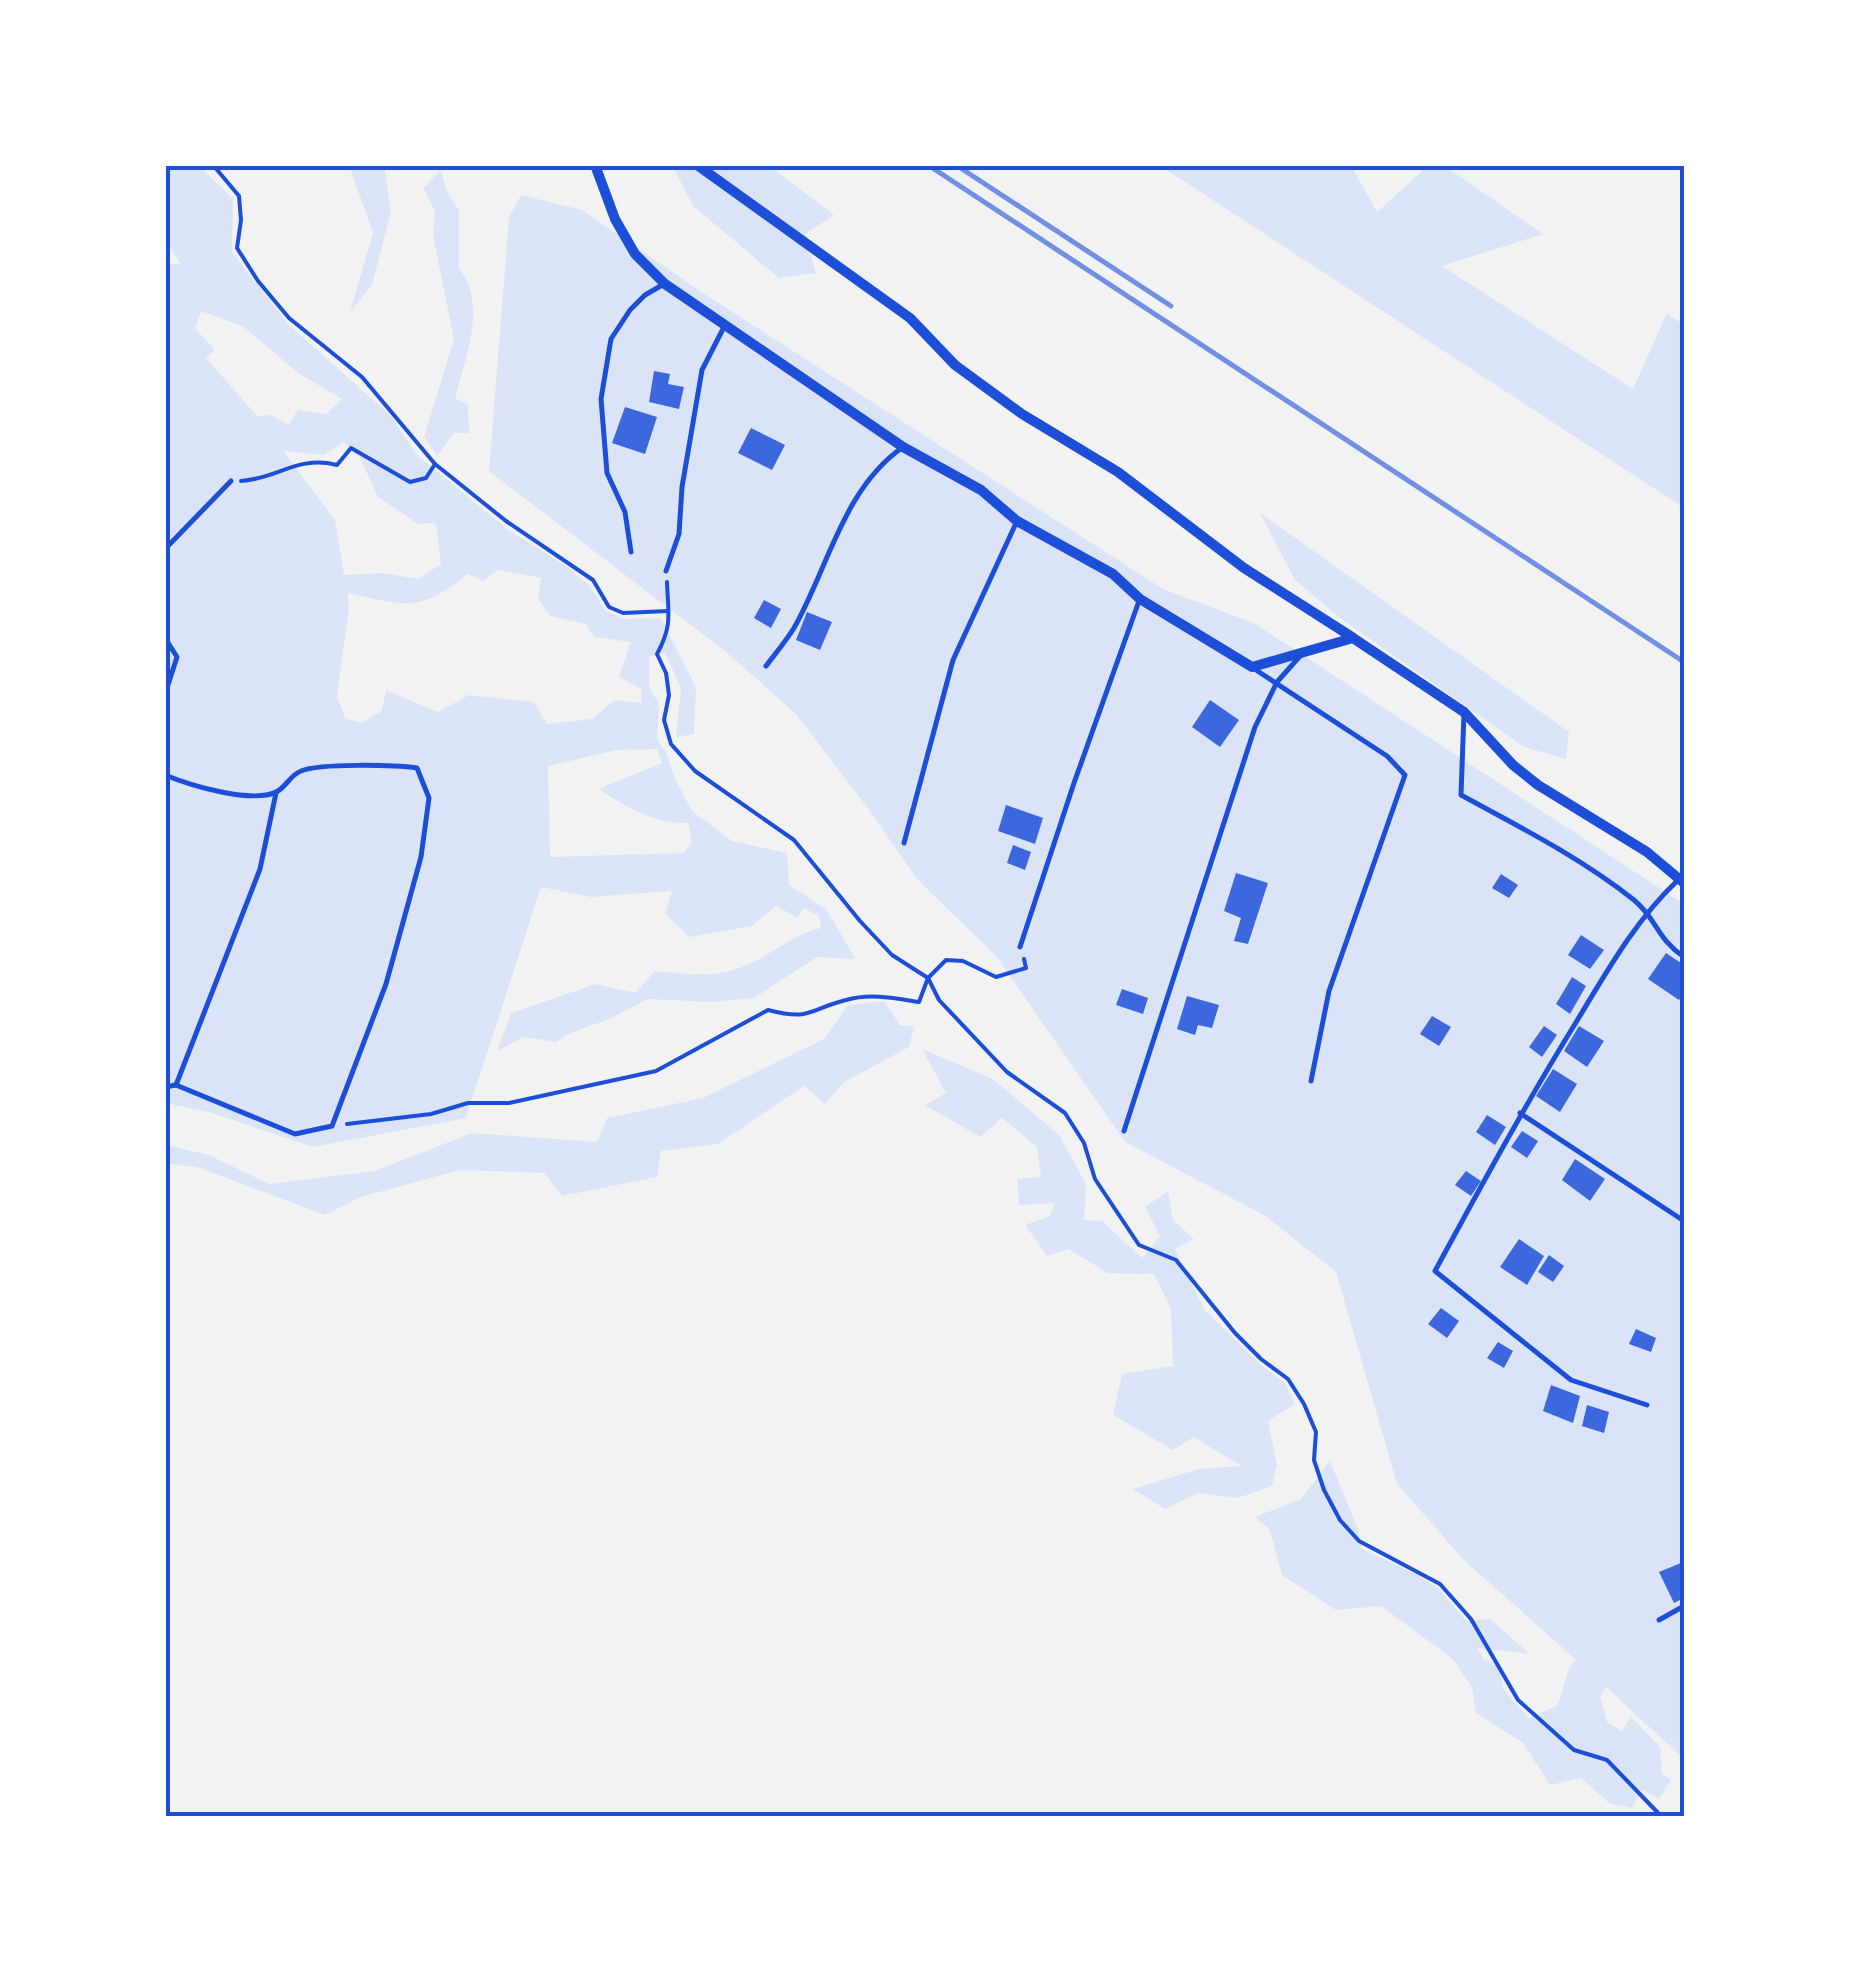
<svg xmlns="http://www.w3.org/2000/svg" width="1849" height="1982" viewBox="0 0 1849 1982" font-family="Commissioner,sans-serif">
  <style>
    .green { fill: #dbe4f7; fill-rule: evenodd }
    .building { fill: #3d67dc }
    .lines { fill: none; stroke-linecap: round; stroke-linejoin: round }
    .path { stroke: #1d4ed8; stroke-width: 4 }
    .service { stroke: #1d4ed8; stroke-width: 5 }
    .minor { stroke: #1d4ed8; stroke-width: 10 }
    .rail { stroke: #7290e2; stroke-width: 5 }
    .neatline { fill: none; stroke: #1d4ed8; stroke-width: 4 }
  </style>
  <rect width="100%" height="100%" fill="#f2f2f2"/>
  <g class="green">
    <path d="M165 165H198L233 199 232 252 287 323 392 417 416 454 507 529 566 566 590 586 606 611 624 619 661 618 696 687 694 734 676 737 681 688 665 653 649 657V687L659 704 657 739 667 754 675 779 692 811 732 841 787 853 789 885 827 910 855 959 817 957 754 998 710 1002 648 999 607 1020 570 1033 556 1042 524 1037 497 1051 511 1013 596 984 635 993 655 971C685 974 713 978 742 967 770 957 792 934 821 928L819 916 804 908 798 918 776 906 752 926 690 937 665 914 672 891 591 897 541 887 466 1118 313 1147 209 1112 165 1103V264H181L170 247 165 245ZM201 311 244 327 298 373 342 399 326 414 298 410 288 425 272 415 257 416 206 358 215 350 195 328ZM344 442 360 458 378 497 418 524 436 523 441 564 418 579 383 573 344 575 335 520 283 451 324 455ZM498 570 541 578 538 599 550 616 586 624 594 637 631 642 619 677 641 689 642 703 615 700 592 719 547 724 534 702 469 695 438 712 386 690 382 711 361 723 345 718 337 696 349 608 348 593C405 606 419 613 468 574L483 581ZM657 749 662 763 599 789C626 807 654 824 688 823L692 842 683 853 550 857 548 766 617 750Z"/>
    <path d="M349 165H384L391 212 372 285 350 312 373 233Z"/>
    <path d="M672 165H768L834 215 805 234 816 273 779 278 693 206Z"/>
    <path d="M1159 165H1351L1377 212 1429 165H1443L1543 234 1442 266 1633 389 1667 313 1684 325V508Z"/>
    <path d="M441 170 447 193 459 210V269C488 302 465 360 455 398L468 404 469 433H454L437 456 424 437 454 339 433 235 435 211 423 188Z"/>
    <path d="M521 195 582 210 700 291 1163 589 1254 623 1684 904V1759L1606 1687 1600 1697 1607 1722 1622 1731 1631 1717 1660 1747 1662 1773 1671 1780 1659 1799 1641 1789 1632 1808 1609 1803 1581 1778 1550 1785 1523 1743 1476 1713 1472 1688 1454 1660 1381 1606 1336 1610 1282 1575 1270 1530 1255 1517 1301 1499 1330 1461 1358 1529 1362 1549 1418 1575 1440 1590 1466 1621 1490 1619 1530 1654 1477 1648 1484 1660 1500 1664 1503 1689 1529 1718 1558 1705 1569 1668 1576 1660 1464 1560 1397 1484 1336 1272 1264 1215 1125 1142 996 956 917 879 867 807 795 713 726 652 489 471 509 217Z"/>
    <path d="M1260 513 1569 732 1566 759 1524 747 1340 618 1295 580Z"/>
    <path d="M884 1001 900 1025 914 1027 909 1047 843 1083 825 1104 804 1086 718 1144 661 1151 657 1177 562 1196 544 1173 460 1170 361 1197 325 1215 197 1167 165 1163V1145L209 1155 269 1184 375 1171 472 1133 597 1142 607 1118 703 1098 824 1039 848 1005Z"/>
    <path d="M922 1049 993 1079 1059 1135 1086 1184 1084 1220 1102 1221 1142 1258 1160 1236 1145 1207 1168 1191 1173 1220 1194 1239 1175 1249 1204 1309 1260 1364 1286 1384 1295 1404 1268 1421 1277 1465 1272 1486 1238 1498 1198 1493 1165 1509 1133 1489 1199 1469 1241 1466 1194 1437 1173 1450 1113 1415 1122 1374 1173 1366 1171 1309 1154 1274 1108 1273 1068 1249 1047 1256 1025 1225 1050 1216 1055 1203 1019 1205 1017 1179 1041 1177 1037 1147 1002 1118 980 1137 925 1105 946 1093Z"/>
  </g>
  <g class="building">
    <path d="M654 371 670 374 668 384 684 387 679 409 649 402Z"/>
    <path d="M625 407 657 417 645 454 612 443Z"/>
    <path d="M751 428 785 445 772 470 738 453Z"/>
    <path d="M764 600 781 609 771 628 754 618Z"/>
    <path d="M807 612 832 622 820 650 796 640Z"/>
    <path d="M1210 700 1239 720 1220 747 1192 727Z"/>
    <path d="M1006 805 1043 818 1035 844 998 831Z"/>
    <path d="M1013 845 1031 852 1025 870 1007 863Z"/>
    <path d="M1236 873 1268 883 1248 944 1234 941 1241 918 1224 911Z"/>
    <path d="M1501 874 1518 885 1509 898 1492 888Z"/>
    <path d="M1581 935 1604 950 1590 969 1568 955Z"/>
    <path d="M1666 953 1684 965V993L1679 1000 1648 979Z"/>
    <path d="M1572 977 1586 986 1570 1014 1556 1004Z"/>
    <path d="M1122 989 1148 998 1143 1014 1116 1005Z"/>
    <path d="M1187 996 1219 1005 1212 1028 1198 1025 1195 1035 1177 1029Z"/>
    <path d="M1432 1016 1451 1027 1439 1046 1420 1034Z"/>
    <path d="M1544 1026 1557 1035 1542 1057 1529 1047Z"/>
    <path d="M1579 1026 1604 1041 1587 1067 1564 1051Z"/>
    <path d="M1553 1069 1577 1084 1560 1112 1536 1096Z"/>
    <path d="M1487 1115 1506 1127 1495 1145 1476 1132Z"/>
    <path d="M1522 1131 1538 1141 1527 1158 1511 1147Z"/>
    <path d="M1575 1159 1605 1179 1590 1201 1562 1180Z"/>
    <path d="M1466 1171 1481 1181 1471 1196 1455 1185Z"/>
    <path d="M1519 1239 1544 1256 1527 1285 1500 1267Z"/>
    <path d="M1549 1255 1564 1266 1553 1282 1538 1272Z"/>
    <path d="M1441 1308 1459 1321 1447 1338 1428 1324Z"/>
    <path d="M1636 1329 1656 1338 1651 1352 1629 1344Z"/>
    <path d="M1498 1342 1513 1351 1504 1368 1487 1358Z"/>
    <path d="M1551 1385 1580 1396 1573 1423 1543 1411Z"/>
    <path d="M1587 1405 1609 1412 1604 1433 1582 1426Z"/>
    <path d="M1681 1563 1684 1598 1674 1603 1659 1572Z"/>
  </g>
  <g class="lines">
    <g class="path">
      <path d="M213 165 239 196 241 220 237 248 258 281 289 318 362 377 435 464 506 521 593 580 609 607 623 613 668 611"/>
      <path d="M241 481C277 479 297 455 337 465L351 448 410 482 426 478 435 464"/>
      <path d="M667 582C668 613 673 625 657 654L666 673 669 695 664 720 671 744 695 771 794 840 860 921 892 955 928 978 939 1000 1007 1072 1065 1113 1084 1143 1095 1179 1139 1245 1176 1260 1235 1333 1261 1359 1288 1379 1304 1404 1316 1432 1314 1460 1324 1490 1340 1520 1359 1541 1440 1584 1471 1619 1518 1700 1574 1750 1607 1760 1662 1817"/>
      <path d="M347 1124 431 1114 468 1103H509L656 1071 768 1010C811 1021 807 1010 846 1000 870 993 894 998 919 1002L928 978 946 960 963 961 996 977 1026 968 1024 959"/>
    </g>
    <g class="service">
      <path d="M165 336 166 335"/>
      <path d="M165 549 231 481"/>
      <path d="M631 552 625 512 607 473 601 399 611 339 630 310 645 295 664 284"/>
      <path d="M666 571 679 534 682 487 702 370 724 327"/>
      <path d="M165 638 177 657 165 694"/>
      <path d="M766 666C775 654 786 641 794 628 829 566 843 489 903 447"/>
      <path d="M1253 668 1387 756 1405 775 1329 991 1311 1081"/>
      <path d="M1464 713 1461 795C1520 827 1581 858 1634 900 1657 919 1657 939 1684 957"/>
      <path d="M165 775C189 785 254 805 278 791 286 786 292 774 301 771 320 763 395 765 417 768L429 798 421 857 386 984 332 1126 295 1134 176 1085 165 1087"/>
      <path d="M904 843 953 660 1017 521"/>
      <path d="M1020 947 1074 783 1139 601"/>
      <path d="M176 1085 260 869 276 793"/>
      <path d="M1520 1113 1684 1221"/>
      <path d="M1124 1131 1255 727 1277 682 1301 655"/>
      <path d="M1647 1405 1571 1380 1435 1271C1480 1188 1525 1105 1575 1024 1606 973 1634 922 1677 881"/>
      <path d="M1659 1620 1684 1606"/>
    </g>
    <g class="minor">
      <path d="M595 165 615 219 635 254 665 284 903 447 981 490 1017 521 1113 574 1140 599 1252 667 1353 638 1464 712 1513 765 1538 785 1647 852 1684 883"/>
      <path d="M697 165 910 318 955 365 1022 414 1118 472 1244 568 1352 637"/>
    </g>
    <g class="rail">
      <path d="M928 165 1684 662"/>
      <path d="M956 165 1171 306"/>
    </g>
  </g>
  <rect width="1849" height="1982" fill="none" stroke="#ffffff" stroke-width="335"/>
  <rect x="168" y="168" width="1514" height="1646" class="neatline"/>
</svg>
